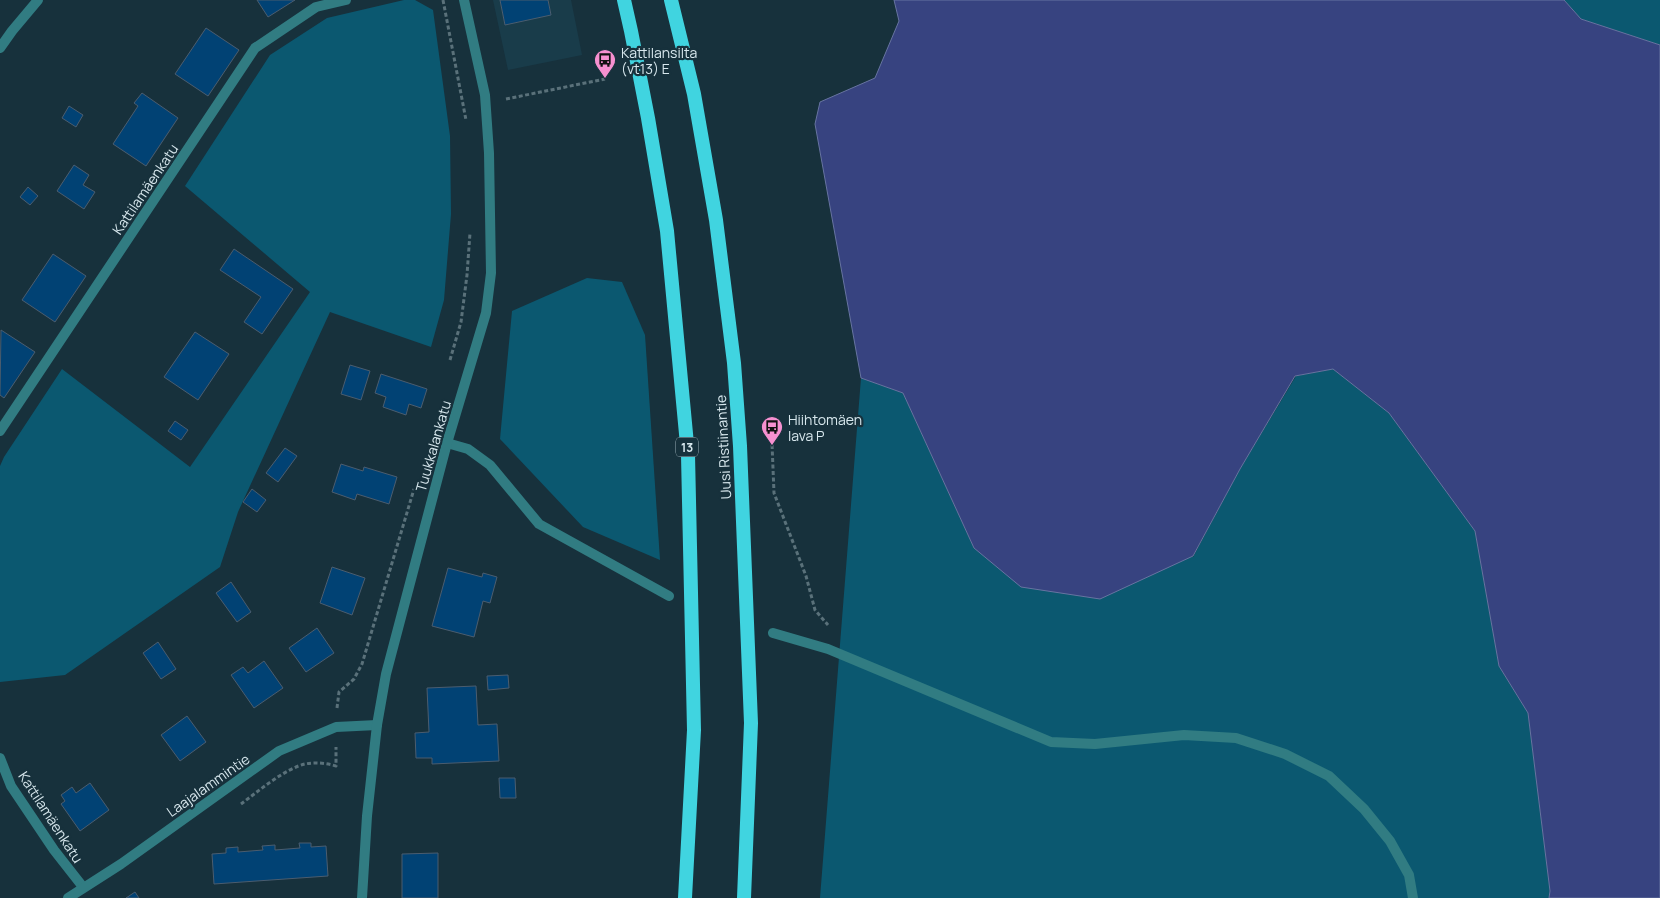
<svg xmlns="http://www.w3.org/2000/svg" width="1660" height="898" viewBox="0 0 1660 898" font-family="Manrope,sans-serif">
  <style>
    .built { fill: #193c4a }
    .green { fill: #0b5870 }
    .water { fill: #374380; stroke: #6774a1 }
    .building { fill: #014274; stroke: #4b5d6f }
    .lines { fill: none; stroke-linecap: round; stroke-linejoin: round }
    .path { stroke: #5a717a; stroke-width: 3; stroke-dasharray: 4 2.5; stroke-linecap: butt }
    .service { stroke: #317c82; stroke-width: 10 }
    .minor { stroke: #317c82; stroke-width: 10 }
    .tertiary { stroke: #317c82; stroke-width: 10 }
    .trunk { stroke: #40d4e0; stroke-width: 14 }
    .labels { text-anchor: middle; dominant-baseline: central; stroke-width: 4.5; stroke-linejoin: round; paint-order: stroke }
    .shield { fill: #17313c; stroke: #9db0b8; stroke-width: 1 }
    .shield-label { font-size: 12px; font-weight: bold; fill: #d7e7ed }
    .poi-label { font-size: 14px; fill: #d7e7ed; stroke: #17313c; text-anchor: start }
    .street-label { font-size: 14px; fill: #d7e7ed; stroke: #17313c }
  </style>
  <rect width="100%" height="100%" fill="#17313c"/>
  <path class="built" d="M493 0H571L582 55 508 70Z"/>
  <g class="green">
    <path d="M404 0H415L433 10 450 136 451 214 444 300 431 347 330 312 238 512 220 567 65 675 0 682V466L4 457 62 369 190 467 310 292 185 186 270 55 327 18Z"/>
    <path d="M1564 0H1660V45L1581 19Z"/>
    <path d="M587 278 622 282 645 335 660 560 583 527 500 439 512 311Z"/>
    <path d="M1333 369 1389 413 1475 531 1499 666 1528 713 1550 891 1549 898H820L861 378 903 393 974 548 1193 557 1240 469 1296 376Z"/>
  </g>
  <path class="water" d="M894 0H1564L1581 19 1660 45V898H1549L1550 891 1528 713 1499 666 1475 531 1389 413 1333 369 1295 376 1240 469 1193 556 1100 599 1021 587 974 548 903 393 861 378 815 124 820 102 875 78 899 21Z"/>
  <g class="building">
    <path d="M257 0H295L268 17Z"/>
    <path d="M500 0H548L551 15 505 25Z"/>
    <path d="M206 28 239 50 208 96 175 74Z"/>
    <path d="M142 93 178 118 146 166 113 144 138 106 134 103Z"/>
    <path d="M69 106 83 115 76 127 62 118Z"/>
    <path d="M74 165 89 175 83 185 95 192 84 209 57 191Z"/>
    <path d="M28 187 38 196 30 205 20 197Z"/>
    <path d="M234 249 293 289 262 334 244 322 261 297 220 270Z"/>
    <path d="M53 254 86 276 55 322 22 300Z"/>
    <path d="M1 330 35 352 4 398 0 395Z"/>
    <path d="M195 332 229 354 198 400 164 377Z"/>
    <path d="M350 365 370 371 361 400 341 394Z"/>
    <path d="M381 374 427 389 421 408 409 404 406 415 383 407 386 397 375 393Z"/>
    <path d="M175 421 188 430 181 440 168 431Z"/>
    <path d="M285 448 297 456 278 482 266 473Z"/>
    <path d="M341 464 363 471 364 467 397 477 389 504 357 494 355 500 332 492Z"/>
    <path d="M252 489 266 500 257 512 243 502Z"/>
    <path d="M332 567 365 578 352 615 320 603Z"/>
    <path d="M448 568 482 577 483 573 497 577 490 603 483 601 474 637 432 626Z"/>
    <path d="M231 582 251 612 237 622 216 593Z"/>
    <path d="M317 628 334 653 306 672 289 648Z"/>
    <path d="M158 642 176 669 161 679 143 653Z"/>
    <path d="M264 661 283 688 254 708 231 675 243 667 248 673Z"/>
    <path d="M508 675 509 688 488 690 487 676Z"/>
    <path d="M476 686 478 725 497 724 499 761 432 764V758H416L415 733 429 732 427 688Z"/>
    <path d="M187 716 206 742 180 761 161 735Z"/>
    <path d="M499 778H515L516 798H500Z"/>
    <path d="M90 783 109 810 80 831 61 804 65 801 61 795 72 787 76 793Z"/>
    <path d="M299 843H311V847L326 846 328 876 214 884 212 854 226 853V848L238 847V852L263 850 262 846 275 845V850L300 848Z"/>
    <path d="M438 853V898H402V854Z"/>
    <path d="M135 892 139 898H126Z"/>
  </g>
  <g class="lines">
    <g class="path">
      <path d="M443 0 466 120"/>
      <path d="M506 99 605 79"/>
      <path d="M450 360 461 322 467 275 470 233"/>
      <path d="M771 419 774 493 806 576 815 610 828 625"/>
      <path d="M337 708 339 692 354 679 362 664 414 489"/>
      <path d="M241 804C257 792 286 768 305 764 315 762 326 763 336 766V747"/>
    </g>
    <g class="service">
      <path d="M447 443 468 449 490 465 539 524 669 596"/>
      <path d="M773 633 828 649 1051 742 1095 744 1184 735 1236 738 1285 754 1329 776 1364 809 1390 841 1409 875 1413 898"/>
    </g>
    <g class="minor">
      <path d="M0 431 255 48 316 7 346 0"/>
      <path d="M0 758 11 786 54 850 83 887"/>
      <path d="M68 898 121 864 279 751 336 727 377 725"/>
      <path d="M362 898 367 816 377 725 386 674 447 443 486 313 491 273 489 153 485 95 464 0"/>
    </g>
    <path class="tertiary" d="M0 48 12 31 38 0"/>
    <g class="trunk">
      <path d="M624 0 631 31 648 118 667 231 688 455 694 730 685 898"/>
      <path d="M671 0 694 94 716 220 734 363 740 446 751 723 744 898"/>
    </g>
  </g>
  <defs>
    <g id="bus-pin" transform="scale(1.125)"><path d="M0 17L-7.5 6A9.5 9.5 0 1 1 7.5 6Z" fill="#f690d0" stroke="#17313c"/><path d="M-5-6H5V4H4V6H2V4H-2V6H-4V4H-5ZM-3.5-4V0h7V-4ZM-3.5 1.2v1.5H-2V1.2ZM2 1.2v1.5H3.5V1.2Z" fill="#111"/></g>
  </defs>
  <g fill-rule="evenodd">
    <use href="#bus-pin" x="605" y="60"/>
    <use href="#bus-pin" x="772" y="427"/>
  </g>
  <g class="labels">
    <rect class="shield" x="676" y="437.5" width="22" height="19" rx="4"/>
    <g class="shield-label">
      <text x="687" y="447">13</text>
    </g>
    <g class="poi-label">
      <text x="621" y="52">Kattilansilta<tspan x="621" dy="16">(vt13) E</tspan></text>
      <text x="788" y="419">Hiihtomäen<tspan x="788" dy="16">lava P</tspan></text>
    </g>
    <g class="street-label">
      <text transform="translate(145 189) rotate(-56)">Kattilamäenkatu</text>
      <text transform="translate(433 446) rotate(-74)">Tuukkalankatu</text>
      <text transform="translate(723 447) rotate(-93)">Uusi Ristiinantie</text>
      <text transform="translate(208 785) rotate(-35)">Laajalammintie</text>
      <text transform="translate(51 817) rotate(57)">Kattilamäenkatu</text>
    </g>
  </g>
</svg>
